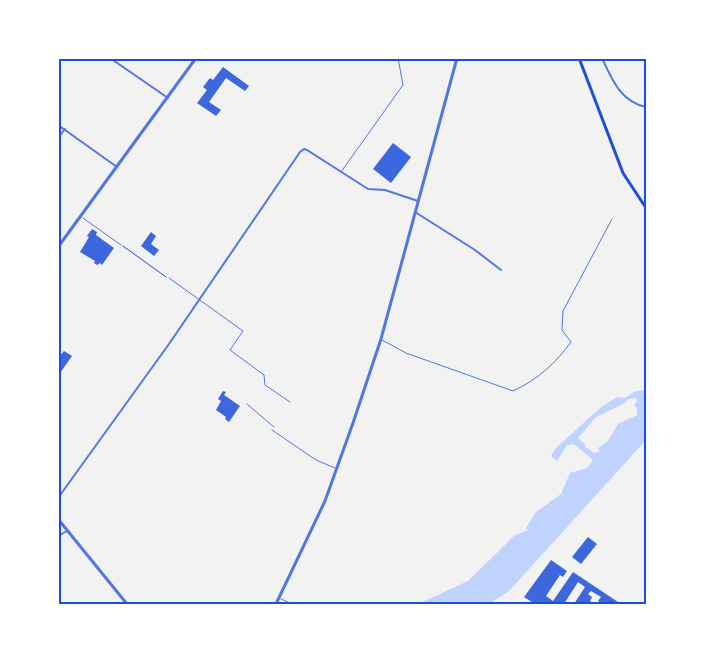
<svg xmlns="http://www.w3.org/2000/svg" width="705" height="663" viewBox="0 0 705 663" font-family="'PT Serif',serif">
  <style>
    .water { fill: #bfd3fe; fill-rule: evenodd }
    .building { fill: #3d67dc }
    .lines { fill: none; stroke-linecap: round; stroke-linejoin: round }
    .path { stroke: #1d4ed8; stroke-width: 1 }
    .service { stroke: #5277de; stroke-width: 1 }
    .minor { stroke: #5277de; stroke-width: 2 }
    .tertiary { stroke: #5277de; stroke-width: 3 }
    .secondary { stroke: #1d4ed8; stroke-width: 3 }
    .neatline { fill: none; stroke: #1d4ed8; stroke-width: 2 }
  </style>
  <rect width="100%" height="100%" fill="#f2f2f2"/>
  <path class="water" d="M646 390V440L509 591 488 604H418L468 581 514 536 528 530 526 528 536 512 561 494 570 473 587 468 593 460 574 444 567 445 557 461 551 456 556 448 600 408 617 397 625 398 636 391ZM636 398 637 401 634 406 637 408V415L618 424 608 441 598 448 600 451 595 453 585 447V444L578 438 596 417 625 403 628 399Z"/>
  <g class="building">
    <path d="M223 67 249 86 245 91 226 78 209 102 221 110 216 116 197 103 207 90 203 87 210 78 213 80Z"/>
    <path d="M393 143 411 157 391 183 373 169Z"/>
    <path d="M92 229 97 232 96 235 114 248 102 265 100 263 97 265 94 263 95 261 80 252 89 237 87 236Z"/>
    <path d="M151 232 156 236 151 244 159 250 154 256 141 246Z"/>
    <path d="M64 351 72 356 58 376V358Z"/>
    <path d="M223 391 226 392 224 395 240 406 229 422 225 419 226 417 216 410 221 401 218 399Z"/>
    <path d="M588 537 597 544 581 564 572 557Z"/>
    <path d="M551 560 567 571 563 577 560 575 546 596 553 601 573 572 621 604H603L598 601 601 597 591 591 588 594 592 597 590 601 595 604H574L585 587 578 582 564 604H535L524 597Z"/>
  </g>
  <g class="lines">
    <path class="path" d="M123 246 166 277"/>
    <g class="service">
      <path d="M341 172 403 85 398 58"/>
      <path d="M83 218 121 245"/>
      <path d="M169 278 243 331 230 350 264 375 265 385 290 402"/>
      <path d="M382 340 406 353 513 391C537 380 556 363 571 342L562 330 563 311 612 219"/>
      <path d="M247 404 274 427"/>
      <path d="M272 430 316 460 335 468"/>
      <path d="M281 599 292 604"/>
    </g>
    <g class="minor">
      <path d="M110 58 168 98"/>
      <path d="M602 58C612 80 621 102 646 107"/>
      <path d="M58 125 117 167"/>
      <path d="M58 138 65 129"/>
      <path d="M415 212 475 250 501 270"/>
      <path d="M58 498 169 344 300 152 304 149 307 150 368 189 385 190 418 201"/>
      <path d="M58 536 67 531"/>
    </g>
    <g class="tertiary">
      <path d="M58 247 196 58"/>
      <path d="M58 519 127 604"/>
      <path d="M276 604 325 501 353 423 381 339 457 58"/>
    </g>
    <path class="secondary" d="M579 58 623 173 646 208"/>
  </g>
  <rect width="705" height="663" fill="none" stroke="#ffffff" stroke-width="120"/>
  <rect x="60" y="60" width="585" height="543" class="neatline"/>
</svg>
